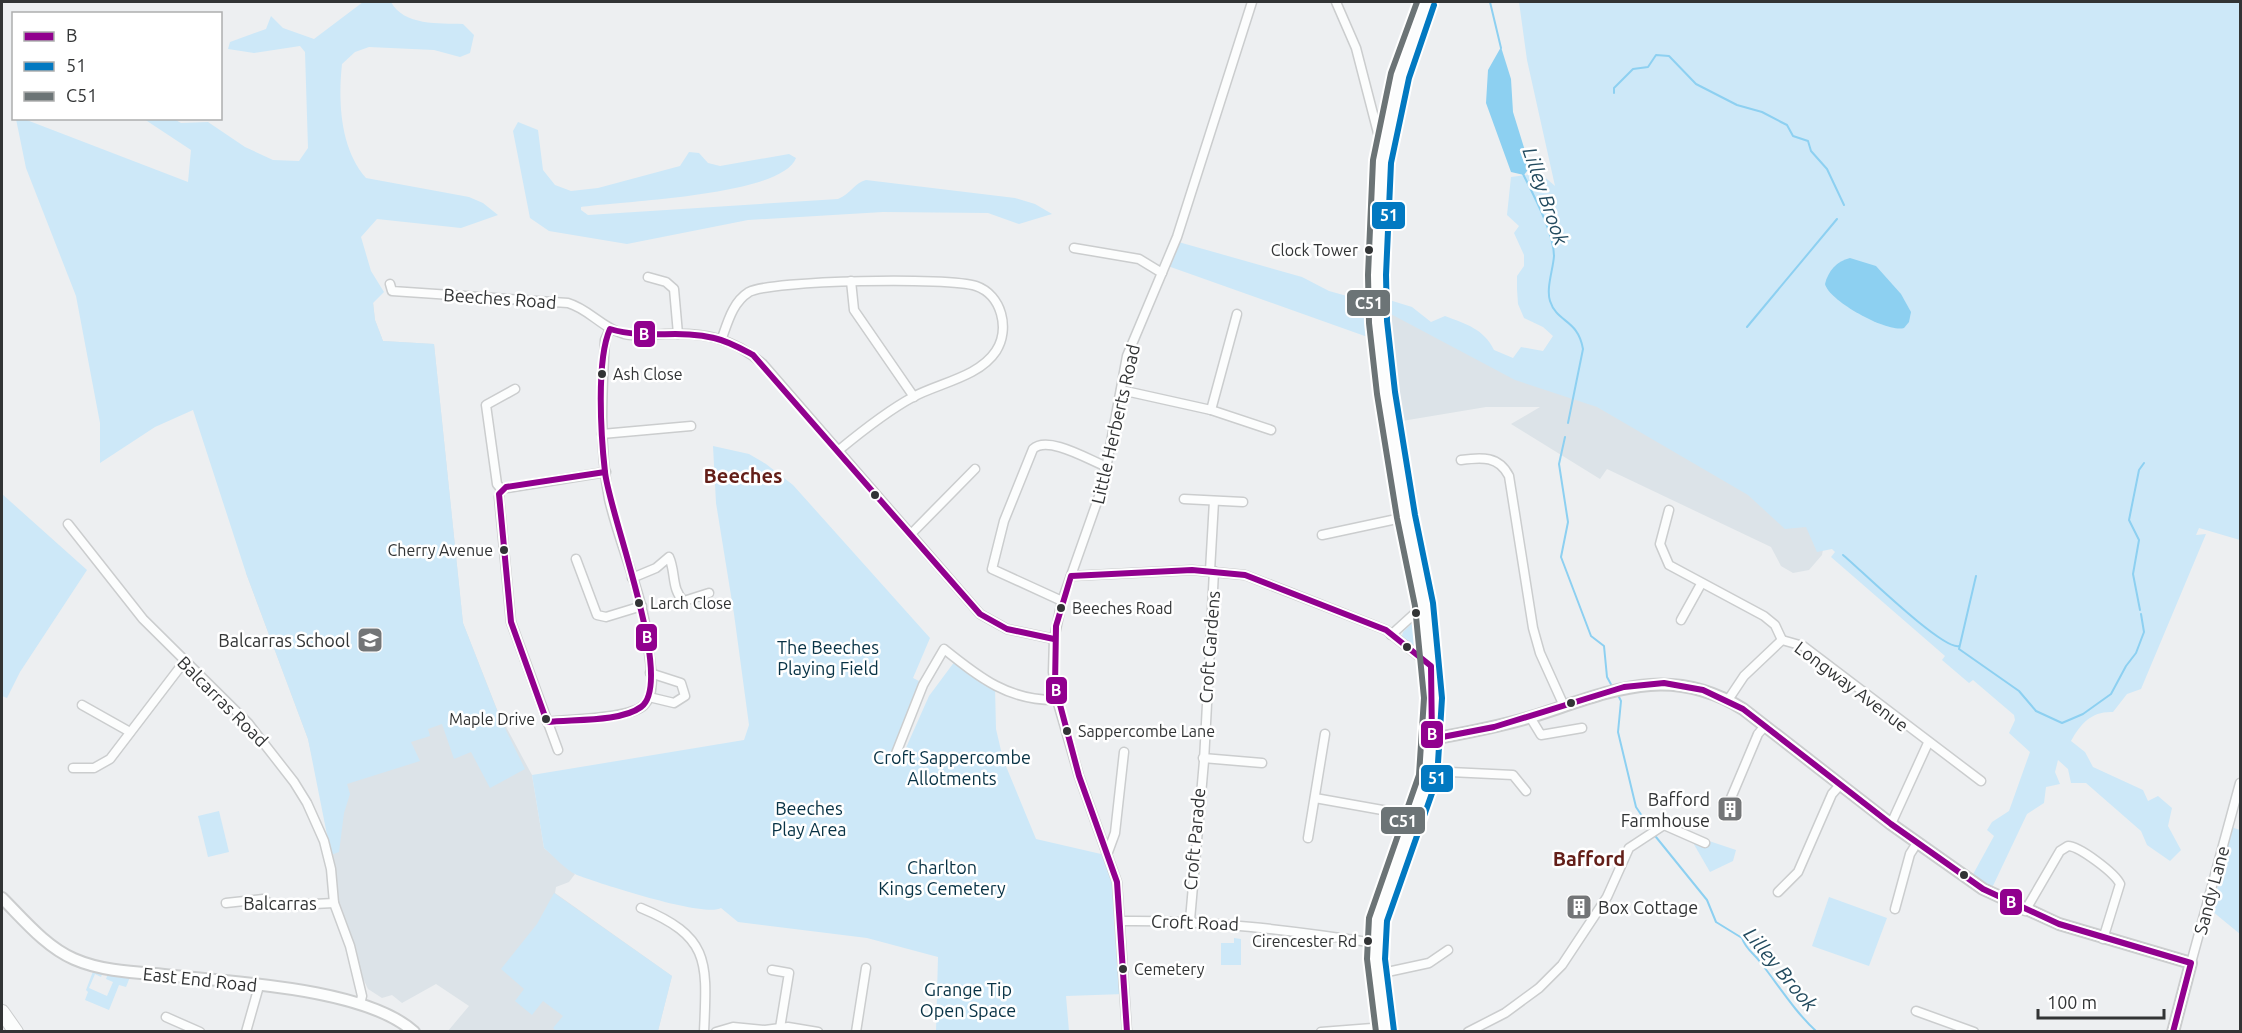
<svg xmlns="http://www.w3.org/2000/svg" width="2242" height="1033" viewBox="0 0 2242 1033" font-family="Ubuntu,sans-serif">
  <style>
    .built { fill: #dce3e8 }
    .green { fill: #cde8f8 }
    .water { fill: #8dd0f1 }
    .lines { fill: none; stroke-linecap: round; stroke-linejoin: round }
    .stream { stroke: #8dd0f1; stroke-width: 2 }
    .minor-casing { stroke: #cbcdce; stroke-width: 11 }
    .tertiary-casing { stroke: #cbcdce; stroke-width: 14 }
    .primary-casing { stroke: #cbcdce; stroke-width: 16 }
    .trunk-casing { stroke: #cbcdce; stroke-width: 16 }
    .minor { stroke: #fcfdfd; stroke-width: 8 }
    .tertiary { stroke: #fcfdfd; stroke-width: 10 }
    .primary { stroke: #fcfdfd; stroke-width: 14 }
    .trunk { stroke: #fcfdfd; stroke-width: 14 }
    .bus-1-casing { stroke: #fff; stroke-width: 10 }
    .bus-2-casing { stroke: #fff; stroke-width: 10 }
    .bus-3-casing { stroke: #fff; stroke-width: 10 }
    .bus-1 { stroke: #91008e; stroke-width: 6 }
    .bus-2 { stroke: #0279c1; stroke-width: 6 }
    .bus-3 { stroke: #6c7476; stroke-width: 6 }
    .bus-dot { fill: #323435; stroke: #fff; stroke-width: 2 }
    .labels { text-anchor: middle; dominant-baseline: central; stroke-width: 5; stroke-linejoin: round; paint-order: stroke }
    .bus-label { font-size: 16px; fill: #323435; stroke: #fff; text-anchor: start }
    .street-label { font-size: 18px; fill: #323435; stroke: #fff }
    .poi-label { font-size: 18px; fill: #323435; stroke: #fff; text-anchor: end }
    .park-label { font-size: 18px; fill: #073245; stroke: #fff }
    .water-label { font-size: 20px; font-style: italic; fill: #234b5f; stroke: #fff }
    .neighbourhood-label { font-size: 20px; font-weight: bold; fill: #631e18; stroke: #fff }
    .line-badge { stroke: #fff; stroke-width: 2 }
    .badge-label { font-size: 16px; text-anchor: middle; font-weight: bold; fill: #fff }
  </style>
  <rect width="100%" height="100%" fill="#edeff1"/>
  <g class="built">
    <path d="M373 302 375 320 383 341 434 344 463 623 498 712 532 775 544 848 575 874 569 882 556 887 555 893 672 976 658 1031H448L469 1006 436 984 402 1003 392 995 382 998 368 989 359 970 339 902 325 813 308 739 246 573Z"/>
    <path d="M1385 307 1551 386 1572 376 1807 523 1824 544 1822 555 1809 570 1793 573 1781 566 1771 547 1607 469 1600 479 1511 424 1540 407H1486L1402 421Z"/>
  </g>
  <g class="green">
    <path d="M363 2H391C404 26 439 23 463 24L474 35 470 53 460 57 434 50 369 47 355 52 342 64C338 101 340 149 366 178L469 197 483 203 498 215 461 228 377 219 361 237 371 271 384 292 373 303 375 320 383 341 434 344 463 623 500 718 525 769 490 788 471 752 454 759 442 724 428 729 430 736 411 742 420 761 347 784 350 794 344 813 339 852 331 855 308 739 246 573 193 410 155 427 100 463V423L76 296 26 168 16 119H24L188 182 191 150 144 119H174L181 123 208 122 245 147 273 160 299 161 308 148 305 52 300 46 254 53 228 49 230 42 266 29 271 16 283 28 314 39Z"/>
    <path d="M1519 2H2240V540L2199 528 2196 535 2206 534 2141 689 2127 694 2113 712C2092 711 2081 723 2071 741L2085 752 2093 767 2143 790 2148 801 2158 796 2172 808 2168 826 2181 850 2170 861 2147 845 2141 831 2086 783H2071L2068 769 2058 760 2055 772 2060 784 2046 787 2044 803 2027 814 1991 890 1971 878 1994 836 1987 830 1992 822 2009 811 2030 752 2009 733 2015 720 2014 715 1973 680 1969 683 1942 660 1945 656 1831 557 1835 552 1832 549 1817 552 1806 527 1785 529 1748 495 1597 407 1515 380 1387 312 1386 299 1412 307 1431 322 1445 316C1466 324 1484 329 1494 350L1513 358 1521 347 1543 351 1553 336 1543 327 1524 318 1518 304 1517 289V276L1524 266V255L1514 233 1519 226 1507 215 1511 177 1540 173 1555 186 1527 60Z"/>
    <path d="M518 122 538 130 543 170 555 185 571 191 598 188 680 166 689 152 699 153 708 163 720 166 789 154 796 158C782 196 622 201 581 207V210L588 215 838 199C851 194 854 183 866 180L1015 198 1035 204 1052 214 1019 224 988 213 883 212 748 220 627 244 549 231 530 218 513 131Z"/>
    <path d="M1175 241 1302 277 1329 291 1372 303 1376 340 1165 265Z"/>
    <path d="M713 446 749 454 766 464 793 485 930 638 913 678 919 681 891 755 901 759 929 696 955 661 995 687 996 729 1003 759 1036 839 1101 854 1108 852 1117 882 1124 994 1066 996 1069 1031H936L938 957 867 938 738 922 721 908C705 918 598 883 577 875 565 870 554 856 544 848L532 775 744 740 749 725 734 614 716 503Z"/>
    <path d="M2 494 87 570 20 672 7 698 2 696Z"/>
    <path d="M1414 621 1421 623 1424 649 1421 652 1415 651 1402 636 1403 632Z"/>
    <path d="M219 811 229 852 208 857 198 816Z"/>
    <path d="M2228 826 2240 830V934L2212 911 2228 842 2225 839Z"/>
    <path d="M1688 834 1736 850 1733 861 1710 872Z"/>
    <path d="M554 893 672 976 658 1031H556L553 1028 563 1016 543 1001 532 1015 515 1001 524 989 501 969 537 924Z"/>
    <path d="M1829 897 1887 918 1869 966 1812 946Z"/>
    <path d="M1234 938 1241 939V965H1221V943H1234Z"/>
    <path d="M95 966 105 967 101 977 95 974 89 988 107 996 113 982 106 979 110 968 132 972 126 987 119 985 109 1010 85 1000 88 992 86 990Z"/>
  </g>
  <g class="water">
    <path d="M1501 47 1511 79 1513 112 1530 167 1524 175 1511 172 1486 103 1488 70Z"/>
    <path d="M1850 258 1876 266 1901 294 1911 312 1909 322 1904 328C1887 333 1829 301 1825 284 1828 271 1837 261 1850 258Z"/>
  </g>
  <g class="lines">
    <g class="stream">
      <path d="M1490 2 1501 48"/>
      <path d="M1614 93V88L1633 69 1648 67 1656 55 1669 56 1696 84 1737 105 1762 112 1781 122 1787 125 1793 136 1808 141 1811 151 1827 169 1844 205"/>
      <path d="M1523 174C1533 194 1554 233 1554 256 1553 270 1546 288 1550 301 1557 323 1578 319 1583 349L1568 423"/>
      <path d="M1747 327 1837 219"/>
      <path d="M1565 437 1559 464 1568 522 1561 557 1591 636 1604 646 1607 677 1613 688"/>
      <path d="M1843 555C1860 569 1943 651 1959 646"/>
      <path d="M1976 576 1959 649 2019 691 2036 711 2062 723 2083 714 2111 694 2126 666 2136 653 2144 632 2141 614"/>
      <path d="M2140 610 2133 574 2139 540 2129 520 2139 470 2144 463"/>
      <path d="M1618 695 1621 701 1618 732 1636 807 1656 837 1707 900 1716 922 1742 938C1746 950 1754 953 1761 963 1779 986 1795 1012 1817 1032"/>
    </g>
    <g class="minor-casing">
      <g id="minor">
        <path d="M1336 2 1356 48 1378 133 1380 138 1386 140"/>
        <path d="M1074 248 1139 259 1162 273"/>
        <path d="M648 277 666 282 674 289 678 334"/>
        <path d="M851 281 854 310 914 397"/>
        <path d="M390 284 392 291 568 303C589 309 602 328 624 334 637 337 651 335 665 334 704 332 733 338 763 364L980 614 1007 629 1054 639"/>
        <path d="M722 338C728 321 733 302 749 292 771 280 951 277 976 286 1002 295 1010 329 996 351 979 377 939 383 913 397 887 411 862 431 839 450"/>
        <path d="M515 389 486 405 497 484 501 489 499 497 511 622 558 750"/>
        <path d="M1121 390 1211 410 1271 430"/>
        <path d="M1211 410 1237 314"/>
        <path d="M602 434 691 426"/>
        <path d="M1461 460C1482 457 1499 456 1509 476L1533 628 1540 653 1564 706"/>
        <path d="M501 489 606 472"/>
        <path d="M1184 499 1243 502"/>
        <path d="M1669 510 1660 544 1669 565 1764 616 1775 625 1782 640"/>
        <path d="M68 524 143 619 248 723 294 782 307 803 324 841 331 869 334 903 350 946 362 996 360 1004"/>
        <path d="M911 534 975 469"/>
        <path d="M1322 535 1406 517"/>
        <path d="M576 559 597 615 606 617 642 606"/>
        <path d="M1210 571 1214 501"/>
        <path d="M1071 576 1192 570 1245 575 1386 630 1431 666"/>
        <path d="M632 578 656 568 669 557C676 572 671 590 684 601L709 593"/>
        <path d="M1062 601 992 569 1004 521 1033 449C1048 435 1089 460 1107 467"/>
        <path d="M1681 620 1701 584"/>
        <path d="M1391 635 1424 605"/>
        <path d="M649 697 674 703 685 696 681 683 650 673"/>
        <path d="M1728 700 1744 676 1782 640 1803 646 1981 781"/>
        <path d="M82 705 130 732"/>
        <path d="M1530 717 1541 735 1582 728"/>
        <path d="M547 722C568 719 630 719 644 705 658 691 649 661 648 643 643 594 620 547 609 499 599 447 602 392 605 340L610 329"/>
        <path d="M895 756 923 685 944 649C980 678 1009 701 1057 700"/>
        <path d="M1203 758 1262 763"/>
        <path d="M73 768H94L110 759 184 662"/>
        <path d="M1429 771 1513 775 1526 791"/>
        <path d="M1315 798 1416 816"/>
        <path d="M1731 798 1758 734 1765 726"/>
        <path d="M1891 824 1928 743"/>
        <path d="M1308 838 1325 734"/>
        <path d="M1108 852 1115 833 1124 752"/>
        <path d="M1778 892 1798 872 1832 794 1840 785"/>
        <path d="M226 903 263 899 273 906 334 903"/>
        <path d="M641 908C711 937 707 962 704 1032"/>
        <path d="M1895 909 1910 854 1917 843"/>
        <path d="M2025 911 2060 851 2068 846C2079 846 2115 873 2120 884L2103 939"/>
        <path d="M1190 920 1204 761 1214 571"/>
        <path d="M1122 921C1208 920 1290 930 1375 943"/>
        <path d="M2191 963 2240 783"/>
        <path d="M772 970 789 973 780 1028"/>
        <path d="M1378 974 1429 963 1448 950"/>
        <path d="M1916 1011 1974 1032"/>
        <path d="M166 1017 200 1032"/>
        <path d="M246 1032 259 986"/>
        <path d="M716 1032 733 1027 765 1030 788 1027 818 1032"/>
        <path d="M856 1032 866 968"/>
        <path d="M1127 1032 1117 882 1079 776 1057 700 1053 672 1054 639 1062 601 1103 485 1127 356 1177 237 1252 2"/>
        <path d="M1321 1032 1385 1027"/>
        <path d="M1468 1032 1505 1013 1539 988 1562 965 1607 897 1629 848 1664 825 1705 843"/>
      </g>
    </g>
    <g class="tertiary-casing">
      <g id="tertiary">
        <path d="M1432 739C1465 733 1498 727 1531 717 1607 693 1667 662 1743 709L1891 824 1983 889 2059 924 2191 963 2173 1032"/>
        <path d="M2 898C23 919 46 947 74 959 99 970 128 972 155 974 222 982 364 986 414 1032"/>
      </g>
    </g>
    <g class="primary-casing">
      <path id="primary" d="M1385 1032 1376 959 1378 919 1428 777 1433 698 1424 605 1406 517 1386 393 1378 322 1377 275 1382 162 1389 124 1400 75 1426 2"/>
    </g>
    <g class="trunk-casing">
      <path id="trunk" d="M2 1012 16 1032"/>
    </g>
    <use href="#minor" class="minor"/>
    <use href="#tertiary" class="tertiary"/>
    <use href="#primary" class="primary"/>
    <use href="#trunk" class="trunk"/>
    <g class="bus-1-casing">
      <g id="bus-1">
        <path d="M605 472C609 514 676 682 641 707 621 722 573 719 547 722L511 622 499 494 506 487Z"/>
        <path d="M605 472C601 437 596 360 610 329 646 340 679 329 714 338 728 341 740 348 753 355L980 614 1007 629 1054 639"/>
        <path d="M1127 1032 1117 882 1079 776 1055 686 1056 626 1071 576 1192 570 1245 575 1386 630 1431 666 1432 739 1494 727 1624 687 1664 683 1703 690 1743 709 1891 824 1983 889 2059 924 2191 963 2173 1032"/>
      </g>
    </g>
    <g class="bus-2-casing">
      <path id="bus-2" d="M1394 1031 1385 959 1387 921 1437 779 1442 698 1433 603 1415 515 1395 392 1387 321 1386 275 1391 163 1409 78 1434 5"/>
    </g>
    <g class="bus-3-casing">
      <path id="bus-3" d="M1376 1032 1367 959 1369 918 1419 775 1424 698 1415 606 1397 518 1377 394 1369 323 1368 275 1373 160 1391 73 1417 2"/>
    </g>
    <use href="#bus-1" class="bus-1"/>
    <use href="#bus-2" class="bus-2"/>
    <use href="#bus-3" class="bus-3"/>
  </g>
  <defs>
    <g id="school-square" transform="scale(1.35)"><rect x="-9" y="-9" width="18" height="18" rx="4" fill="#737577" stroke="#fff"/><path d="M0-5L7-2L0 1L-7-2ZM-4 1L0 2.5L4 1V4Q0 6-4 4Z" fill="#fff"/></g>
    <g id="building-square" transform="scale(1.35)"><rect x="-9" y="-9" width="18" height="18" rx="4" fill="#737577" stroke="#fff"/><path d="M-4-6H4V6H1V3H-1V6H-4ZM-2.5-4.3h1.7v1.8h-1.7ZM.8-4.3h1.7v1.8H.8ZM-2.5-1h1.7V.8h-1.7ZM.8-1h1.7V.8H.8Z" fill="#fff"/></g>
  </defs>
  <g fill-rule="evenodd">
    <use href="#school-square" x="370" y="640"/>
    <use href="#building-square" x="1730" y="809"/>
    <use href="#building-square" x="1579" y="907"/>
  </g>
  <g class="bus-dot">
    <circle cx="1369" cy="250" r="5"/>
    <circle cx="602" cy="374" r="5"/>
    <circle cx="875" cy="495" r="5"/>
    <circle cx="504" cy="550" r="5"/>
    <circle cx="639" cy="603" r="5"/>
    <circle cx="1061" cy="608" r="5"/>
    <circle cx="1416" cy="613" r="5"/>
    <circle cx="1407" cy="647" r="5"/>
    <circle cx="1571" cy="703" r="5"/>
    <circle cx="546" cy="719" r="5"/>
    <circle cx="1067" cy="731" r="5"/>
    <circle cx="1964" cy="875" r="5"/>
    <circle cx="1368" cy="941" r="5"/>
    <circle cx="1123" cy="969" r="5"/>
  </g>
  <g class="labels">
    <g class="bus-label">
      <text x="1358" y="250" text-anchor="end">Clock Tower</text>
      <text x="613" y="374">Ash Close</text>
      <text x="493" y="550" text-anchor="end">Cherry Avenue</text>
      <text x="650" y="603">Larch Close</text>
      <text x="1072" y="608">Beeches Road</text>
      <text x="535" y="719" text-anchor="end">Maple Drive</text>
      <text x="1078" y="731">Sappercombe Lane</text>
      <text x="1357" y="941" text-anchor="end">Cirencester Rd</text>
      <text x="1134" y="969">Cemetery</text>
    </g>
    <g class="street-label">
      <text transform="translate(500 298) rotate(4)">Beeches Road</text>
      <text transform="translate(1115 424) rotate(-77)">Little Herberts Road</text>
      <text transform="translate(1209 647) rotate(-86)">Croft Gardens</text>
      <text transform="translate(1852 686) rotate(37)">Longway Avenue</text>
      <text transform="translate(223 701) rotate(45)">Balcarras Road</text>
      <text transform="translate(1194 839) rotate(-85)">Croft Parade</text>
      <text transform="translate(2211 890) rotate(-75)">Sandy Lane</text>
      <text x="280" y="903">Balcarras</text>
      <text transform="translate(1195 922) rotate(2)">Croft Road</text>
      <text transform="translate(200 979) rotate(6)">East End Road</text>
    </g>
    <g class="poi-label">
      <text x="350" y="640">Balcarras School</text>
      <text x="1710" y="799">Bafford<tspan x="1710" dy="21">Farmhouse</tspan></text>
      <text x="1598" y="907" text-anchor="start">Box Cottage</text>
    </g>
    <g class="park-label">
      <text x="828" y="647">The Beeches<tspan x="828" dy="21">Playing Field</tspan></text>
      <text x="952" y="757">Croft Sappercombe<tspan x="952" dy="21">Allotments</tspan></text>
      <text x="809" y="808">Beeches<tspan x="809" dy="21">Play Area</tspan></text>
      <text x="942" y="867">Charlton<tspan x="942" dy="21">Kings Cemetery</tspan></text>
      <text x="968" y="989">Grange Tip<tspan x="968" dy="21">Open Space</tspan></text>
    </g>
    <g class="water-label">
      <text transform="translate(1546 196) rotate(71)">Lilley Brook</text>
      <text transform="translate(1781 969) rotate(50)">Lilley Brook</text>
    </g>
    <g class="neighbourhood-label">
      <text x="743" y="475">Beeches</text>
      <text x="1589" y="858">Bafford</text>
    </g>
  </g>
  <g class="line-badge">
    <rect x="1371" y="201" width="35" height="29" rx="6" fill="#0279c1"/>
    <rect x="1346" y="289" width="45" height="28" rx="6" fill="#6c7476"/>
    <rect x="633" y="320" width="23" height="28" rx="6" fill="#91008e"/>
    <rect x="635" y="623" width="23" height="29" rx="6" fill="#91008e"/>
    <rect x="1045" y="676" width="23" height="29" rx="6" fill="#91008e"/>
    <rect x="1420" y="720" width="24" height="29" rx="6" fill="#91008e"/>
    <rect x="1420" y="764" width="34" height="29" rx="6" fill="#0279c1"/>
    <rect x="1380" y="806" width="46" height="29" rx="6" fill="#6c7476"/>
    <rect x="1999" y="888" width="24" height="28" rx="6" fill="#91008e"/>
  </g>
  <g class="badge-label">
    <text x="1389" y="221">51</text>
    <text x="1369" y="309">C51</text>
    <text x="644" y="340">B</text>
    <text x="647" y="643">B</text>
    <text x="1056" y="696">B</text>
    <text x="1432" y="740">B</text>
    <text x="1437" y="784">51</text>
    <text x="1403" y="827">C51</text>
    <text x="2011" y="908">B</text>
  </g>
  <rect width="2242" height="1033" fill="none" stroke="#323435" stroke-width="6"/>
  <rect x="12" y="12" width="210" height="108" fill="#ffffff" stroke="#adaeae" stroke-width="1.5"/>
  <rect x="24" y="32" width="30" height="9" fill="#91008e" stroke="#adaeae" stroke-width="1.5"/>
  <text x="66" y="42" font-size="18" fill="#323435">B</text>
  <rect x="24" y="62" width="30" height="9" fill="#0279c1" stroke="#adaeae" stroke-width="1.5"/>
  <text x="66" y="72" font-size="18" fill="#323435">51</text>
  <rect x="24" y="92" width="30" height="9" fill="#6c7476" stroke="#adaeae" stroke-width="1.5"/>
  <text x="66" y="102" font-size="18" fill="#323435">C51</text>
  <path d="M2038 1009v9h126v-9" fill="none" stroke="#323435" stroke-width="3"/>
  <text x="2047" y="1009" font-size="18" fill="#323435" stroke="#ffffff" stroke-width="4.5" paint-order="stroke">100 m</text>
</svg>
